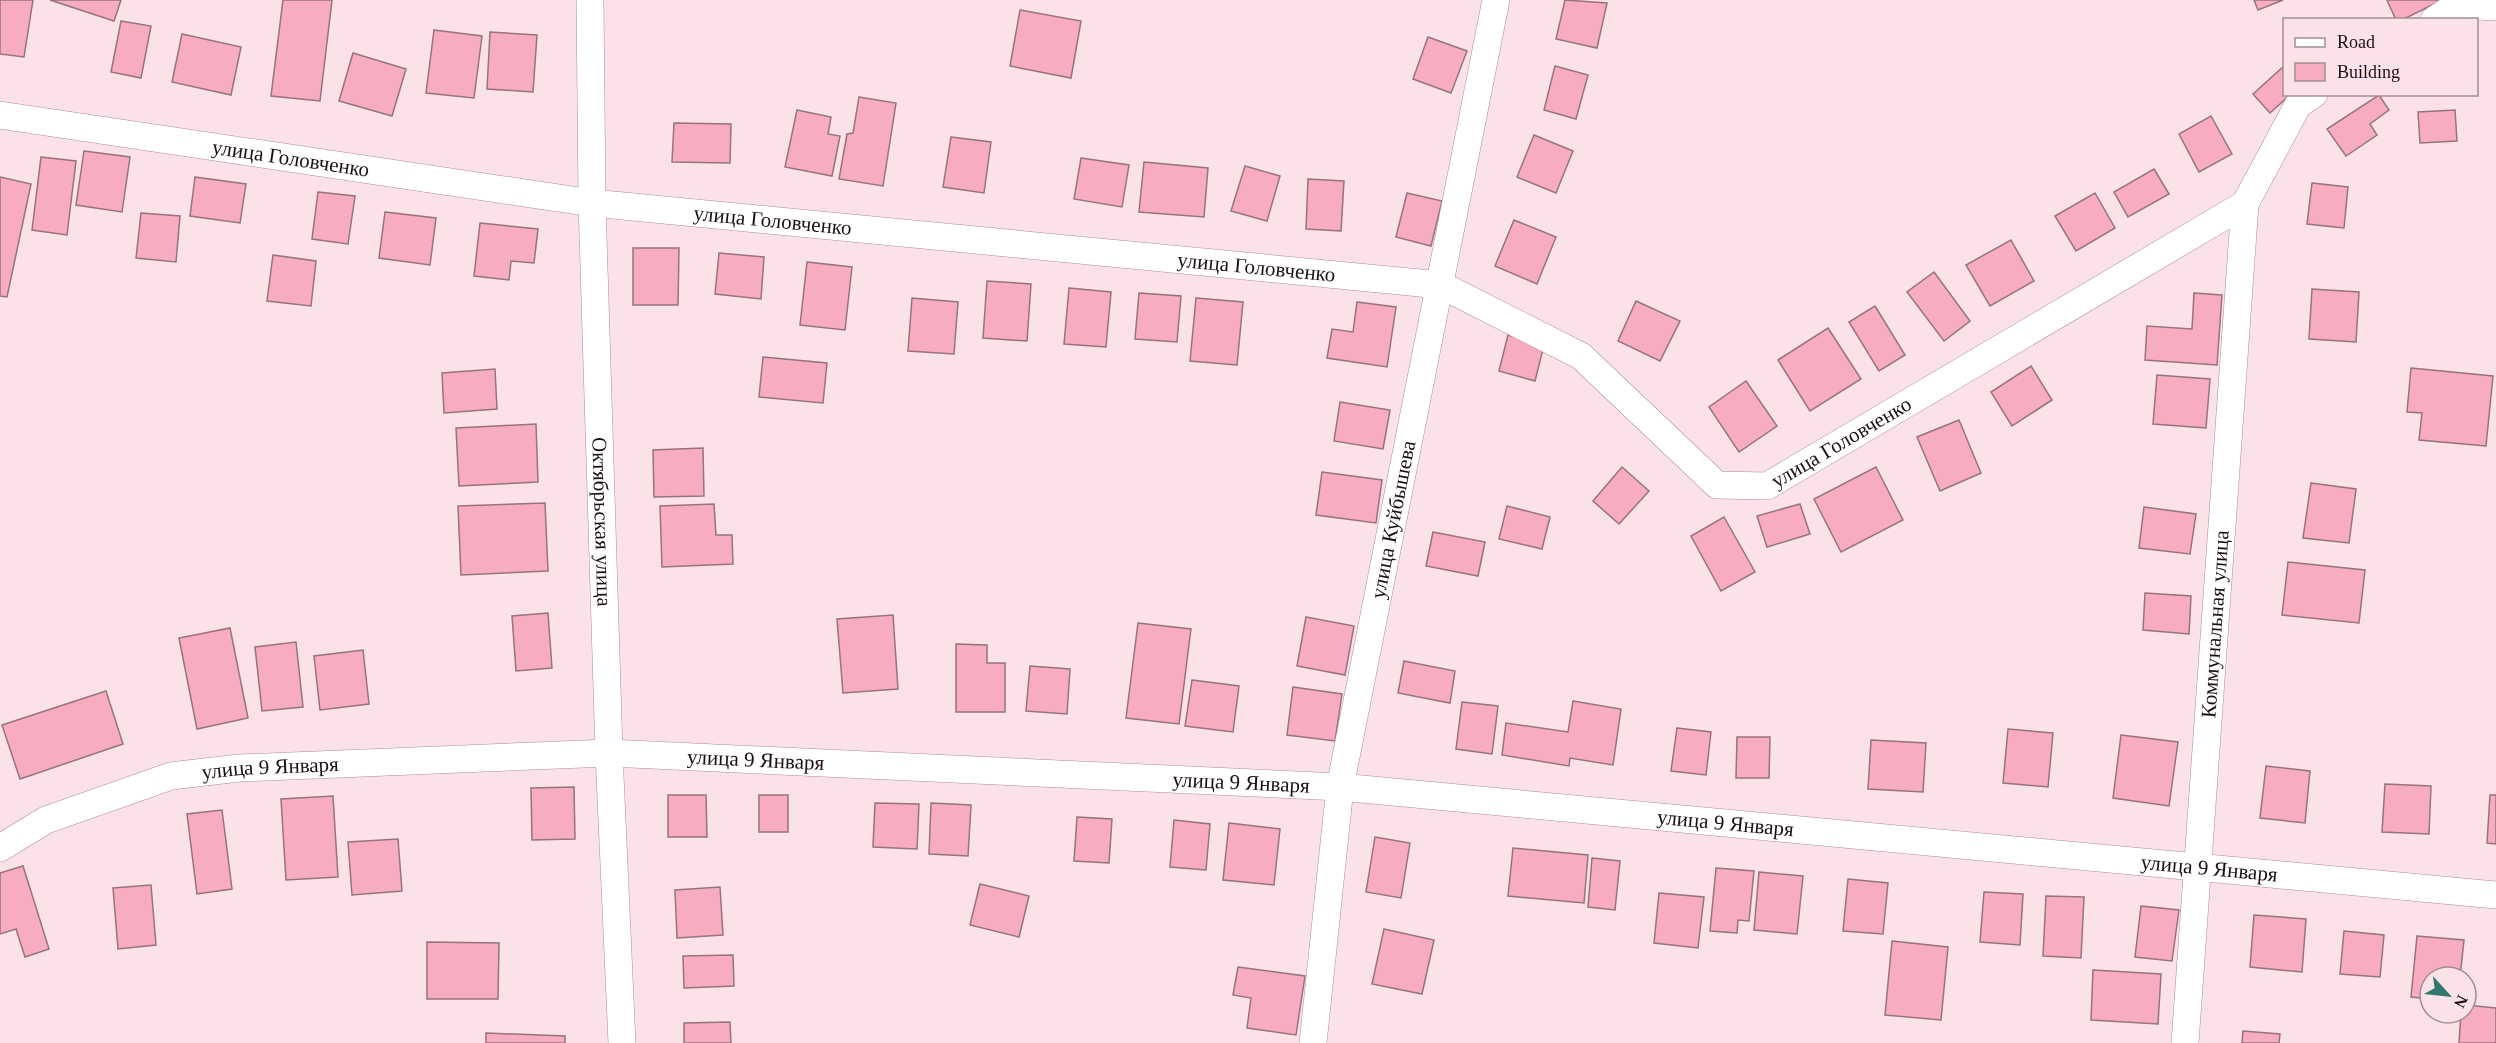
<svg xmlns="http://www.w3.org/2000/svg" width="2496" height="1043" viewBox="0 0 2496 1043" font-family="'Times New Roman',serif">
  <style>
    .building { fill: #f8acc2; stroke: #97737d; stroke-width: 1.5 }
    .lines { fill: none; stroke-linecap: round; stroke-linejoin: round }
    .street-casing { stroke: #b08b95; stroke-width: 28 }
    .street { stroke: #fff; stroke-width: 27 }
    .labels { text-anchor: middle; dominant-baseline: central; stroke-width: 4.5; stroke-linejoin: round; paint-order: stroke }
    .street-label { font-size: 21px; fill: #1c0f13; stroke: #fbe2e8 }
  </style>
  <rect width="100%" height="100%" fill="#fbe2e8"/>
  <g class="building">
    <path d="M0 0H33L24 57 0 54Z"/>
    <path d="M50 0H121L114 21Z"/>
    <path d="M283 0H332L320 101 271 96Z"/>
    <path d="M1565 0 1607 3 1597 48 1556 39Z"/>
    <path d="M2254 0H2283L2258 10Z"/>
    <path d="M2387 0H2442L2402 20H2396Z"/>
    <path d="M1020 10 1081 21 1071 78 1010 66Z"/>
    <path d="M121 21 151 26 141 78 111 72Z"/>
    <path d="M434 30 482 36 474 98 426 93Z"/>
    <path d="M490 32 537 35 533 92 487 89Z"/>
    <path d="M182 34 241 47 231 95 172 82Z"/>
    <path d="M1428 37 1467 51 1451 93 1413 79Z"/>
    <path d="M353 53 406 69 392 116 339 101Z"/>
    <path d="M1555 66 1588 75 1576 119 1544 110Z"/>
    <path d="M2284 66V94H2291L2270 113 2253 94Z"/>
    <path d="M2379 95 2389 110 2370 124 2377 135 2346 156 2327 129Z"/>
    <path d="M859 97 896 103 883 186 839 179 847 134 853 133Z"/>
    <path d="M797 110 831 117 828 134 840 136 832 176 785 167Z"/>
    <path d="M2455 110 2457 141 2420 143 2418 112Z"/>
    <path d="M2211 116 2232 154 2199 172 2179 134Z"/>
    <path d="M674 123 731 124 730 163 672 162Z"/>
    <path d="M1534 135 1573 151 1556 193 1517 177Z"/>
    <path d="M951 137 991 142 984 193 943 187Z"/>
    <path d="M84 151 130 157 122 212 76 205Z"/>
    <path d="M41 157 76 161 67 235 32 230Z"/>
    <path d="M1081 158 1129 165 1122 207 1074 199Z"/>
    <path d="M1144 162 1208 168 1204 217 1139 212Z"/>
    <path d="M1245 166 1280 176 1267 221 1231 211Z"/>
    <path d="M2154 169 2169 194 2128 217 2114 192Z"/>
    <path d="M0 177 31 184 7 297 0 296Z"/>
    <path d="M195 177 246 184 240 223 190 216Z"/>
    <path d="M1308 179 1344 181 1341 231 1306 229Z"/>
    <path d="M2312 183 2348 187 2344 228 2307 224Z"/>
    <path d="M318 192 355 196 348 244 312 239Z"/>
    <path d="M1407 193 1442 201 1431 246 1396 237Z"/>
    <path d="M2095 193 2115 228 2076 251 2055 216Z"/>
    <path d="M385 212 436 218 430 265 379 258Z"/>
    <path d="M141 213 180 216 176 262 136 258Z"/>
    <path d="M1514 220 1556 237 1537 284 1495 266Z"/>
    <path d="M480 223 538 229 534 263 511 261 509 280 474 276Z"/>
    <path d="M2011 240 2034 281 1990 306 1966 265Z"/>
    <path d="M633 248H679L678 305H633Z"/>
    <path d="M719 253 764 257 761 299 715 294Z"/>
    <path d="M273 255 316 261 311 306 267 301Z"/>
    <path d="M807 262 852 267 845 330 800 325Z"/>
    <path d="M1934 272 1970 321 1944 341 1907 292Z"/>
    <path d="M987 281 1031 284 1027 341 983 338Z"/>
    <path d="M1069 288 1111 292 1106 347 1064 344Z"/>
    <path d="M2312 289 2359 292 2356 342 2309 339Z"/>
    <path d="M1139 293 1181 296 1177 342 1135 339Z"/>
    <path d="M2194 293 2222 295 2217 365 2145 360 2147 326 2192 329Z"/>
    <path d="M912 298 958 302 954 354 908 351Z"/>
    <path d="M1196 298 1243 302 1237 365 1190 361Z"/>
    <path d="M1636 301 1680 321 1660 361 1618 341Z"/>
    <path d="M1357 302 1396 307 1387 367 1327 358 1332 329 1353 332Z"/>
    <path d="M1875 306 1905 355 1879 371 1849 322Z"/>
    <path d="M1828 328 1861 379 1810 411 1778 360Z"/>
    <path d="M1508 335 1544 345 1535 381 1499 371Z"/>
    <path d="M763 357 827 363 823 403 759 397Z"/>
    <path d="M2031 366 2052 400 2012 426 1991 392Z"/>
    <path d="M2411 368 2493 376 2486 446 2419 440 2422 413 2407 412Z"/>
    <path d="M495 369 497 409 444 413 442 373Z"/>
    <path d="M2157 375 2210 379 2206 428 2153 424Z"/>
    <path d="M1746 381 1777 426 1739 452 1709 407Z"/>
    <path d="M1340 402 1390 410 1383 449 1334 441Z"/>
    <path d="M1959 420 1981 473 1940 491 1917 437Z"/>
    <path d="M536 424 538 482 459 486 456 428Z"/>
    <path d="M703 448 704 496 654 497 653 450Z"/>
    <path d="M1622 467 1649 491 1619 524 1593 501Z"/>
    <path d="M1876 467 1903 520 1841 552 1814 499Z"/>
    <path d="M1322 472 1382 480 1376 523 1316 515Z"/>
    <path d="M2311 483 2356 489 2349 543 2303 538Z"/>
    <path d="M545 503 548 571 461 575 458 506Z"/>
    <path d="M714 504 716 535H732L733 564 662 567 660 506Z"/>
    <path d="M1800 504 1810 534 1767 547 1757 516Z"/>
    <path d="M1507 506 1550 517 1542 549 1499 539Z"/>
    <path d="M2144 507 2196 514 2190 554 2139 548Z"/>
    <path d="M1724 517 1755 572 1721 591 1691 536Z"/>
    <path d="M1433 532 1485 542 1478 576 1426 566Z"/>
    <path d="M2288 562 2365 570 2359 623 2282 615Z"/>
    <path d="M2145 593 2191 596 2189 634 2143 630Z"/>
    <path d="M548 613 552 668 516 671 512 616Z"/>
    <path d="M893 615 898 689 843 693 837 619Z"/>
    <path d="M1306 617 1354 626 1345 675 1297 666Z"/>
    <path d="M1138 623 1191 629 1179 724 1126 718Z"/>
    <path d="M230 628 248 718 197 729 179 638Z"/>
    <path d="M296 642 303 707 262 711 255 647Z"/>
    <path d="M956 644 987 645V663H1005V712H956Z"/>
    <path d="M363 650 369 704 320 710 314 656Z"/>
    <path d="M1404 661 1455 671 1450 703 1398 693Z"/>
    <path d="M1030 666 1070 669 1067 714 1026 711Z"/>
    <path d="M1192 680 1239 686 1233 732 1185 726Z"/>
    <path d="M1293 687 1342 694 1335 741 1287 735Z"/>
    <path d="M106 691 123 744 20 779 2 725Z"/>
    <path d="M1573 701 1621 709 1613 765 1570 758 1569 766 1502 755 1506 723 1568 732Z"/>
    <path d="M1462 702 1498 706 1492 754 1456 749Z"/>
    <path d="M1677 728 1711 732 1706 775 1671 771Z"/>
    <path d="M2008 729 2053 733 2048 787 2003 783Z"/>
    <path d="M2121 735 2178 742 2169 806 2113 798Z"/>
    <path d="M1737 737H1770L1769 778H1736Z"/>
    <path d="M1871 740 1926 743 1923 792 1868 789Z"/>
    <path d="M2266 766 2310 771 2305 823 2260 818Z"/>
    <path d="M2385 784 2431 786 2429 834 2382 832Z"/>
    <path d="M574 787 575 839 532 840 531 788Z"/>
    <path d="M668 795H706L707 837H668Z"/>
    <rect x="759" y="795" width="29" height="37"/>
    <path d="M2490 795H2496V844L2487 843Z"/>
    <path d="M333 796 338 877 286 880 281 799Z"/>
    <path d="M875 803 919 804 917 849 873 847Z"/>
    <path d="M931 803 971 805 968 856 929 854Z"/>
    <path d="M222 810 232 889 197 894 187 814Z"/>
    <path d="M1077 817 1112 819 1109 863 1074 861Z"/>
    <path d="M1174 820 1210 824 1206 870 1170 867Z"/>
    <path d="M1229 823 1280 829 1274 885 1223 880Z"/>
    <path d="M1375 837 1410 843 1401 898 1366 892Z"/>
    <path d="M398 839 402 891 352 895 348 842Z"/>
    <path d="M1513 848 1588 855 1584 903 1508 896Z"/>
    <path d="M1592 858 1620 861 1615 910 1588 907Z"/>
    <path d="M23 866 49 949 25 957 16 929 0 934V873Z"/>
    <path d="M1716 868 1754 871 1749 921 1738 920 1737 933 1710 931Z"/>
    <path d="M1759 872 1803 876 1797 934 1754 930Z"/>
    <path d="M1848 879 1888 883 1883 934 1843 931Z"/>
    <path d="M980 884 1029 896 1019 937 970 925Z"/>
    <path d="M151 885 156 945 118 949 113 888Z"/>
    <path d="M720 887 723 935 677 938 675 890Z"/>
    <path d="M1984 892 2023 894 2020 945 1980 942Z"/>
    <path d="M1659 893 1704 897 1698 948 1654 943Z"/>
    <path d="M2046 896 2084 897 2081 958 2043 956Z"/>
    <path d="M2141 906 2179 910 2172 961 2135 957Z"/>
    <path d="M2254 915 2306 919 2302 972 2250 967Z"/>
    <path d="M1384 929 1434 940 1422 994 1372 984Z"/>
    <path d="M2344 931 2384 935 2380 977 2340 974Z"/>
    <path d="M2417 936 2464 940 2460 977H2430V999L2411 997Z"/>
    <path d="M1892 941 1948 947 1941 1020 1885 1015Z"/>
    <path d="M427 942 499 943 498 999H427Z"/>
    <path d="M733 955 734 986 684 988 683 956Z"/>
    <path d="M1238 967 1305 976 1296 1035 1247 1028 1251 998 1233 995Z"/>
    <path d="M2093 970 2161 974 2158 1024 2091 1020Z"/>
    <path d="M2466 1005 2496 1008V1043H2459L2461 1013H2466Z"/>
    <path d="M730 1022 731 1043H684V1023Z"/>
    <path d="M2243 1031 2280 1034 2279 1043H2242Z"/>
    <path d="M486 1033 565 1036V1043H486Z"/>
  </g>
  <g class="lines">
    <g class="street-casing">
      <g id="street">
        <path id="s1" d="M590 0 592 203 609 753 622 1043"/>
        <path d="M2434 20 2457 5 2496 7"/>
        <path id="s2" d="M0 115 592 203 1441 285 1581 356 1717 485 1767 486 2245 204 2298 105 2314 94"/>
        <path id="s3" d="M0 848 46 820 171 776 239 768 609 753 1340 787 2496 895"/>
        <path id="s4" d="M1313 1043 1340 787 1496 0"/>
        <path id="s5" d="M2185 1043 2245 204"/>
      </g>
    </g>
    <use href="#street" class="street"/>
  </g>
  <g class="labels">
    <g class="street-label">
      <text stroke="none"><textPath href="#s2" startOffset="294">улица Головченко</textPath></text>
      <text stroke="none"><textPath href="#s2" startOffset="780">улица Головченко</textPath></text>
      <text stroke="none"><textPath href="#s2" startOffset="1266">улица Головченко</textPath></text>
      <text stroke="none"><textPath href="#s2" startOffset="1932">улица Головченко</textPath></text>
      <text stroke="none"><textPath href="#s4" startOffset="530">улица Куйбышева</textPath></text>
      <text stroke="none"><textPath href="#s1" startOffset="522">Октябрьская улица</textPath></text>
      <text stroke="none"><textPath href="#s5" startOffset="420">Коммунальная улица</textPath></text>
      <text stroke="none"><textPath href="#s3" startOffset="772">улица 9 Января</textPath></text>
      <text stroke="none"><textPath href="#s3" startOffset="286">улица 9 Января</textPath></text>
      <text stroke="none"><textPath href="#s3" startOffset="1258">улица 9 Января</textPath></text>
      <text stroke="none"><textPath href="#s3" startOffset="1744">улица 9 Января</textPath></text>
      <text stroke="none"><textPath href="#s3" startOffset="2230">улица 9 Января</textPath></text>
    </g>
  </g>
  <rect x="2283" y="18" width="195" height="78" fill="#fbe2e8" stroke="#a28e93" stroke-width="1.5"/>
  <rect x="2295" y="38" width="30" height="9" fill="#ffffff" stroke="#a28e93" stroke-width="1.5"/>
  <text x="2337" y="48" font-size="18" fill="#1c0f13">Road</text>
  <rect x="2295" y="63" width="30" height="18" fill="#f8acc2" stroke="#a28e93" stroke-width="1.5"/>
  <text x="2337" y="78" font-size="18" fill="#1c0f13">Building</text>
  <g transform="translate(2448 995) rotate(117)"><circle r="28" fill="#fbe2e8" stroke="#a28e93" stroke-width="1.5"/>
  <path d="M0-4.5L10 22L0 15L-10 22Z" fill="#32776b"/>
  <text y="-9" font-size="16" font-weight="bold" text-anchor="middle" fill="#1c0f13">N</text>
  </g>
</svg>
